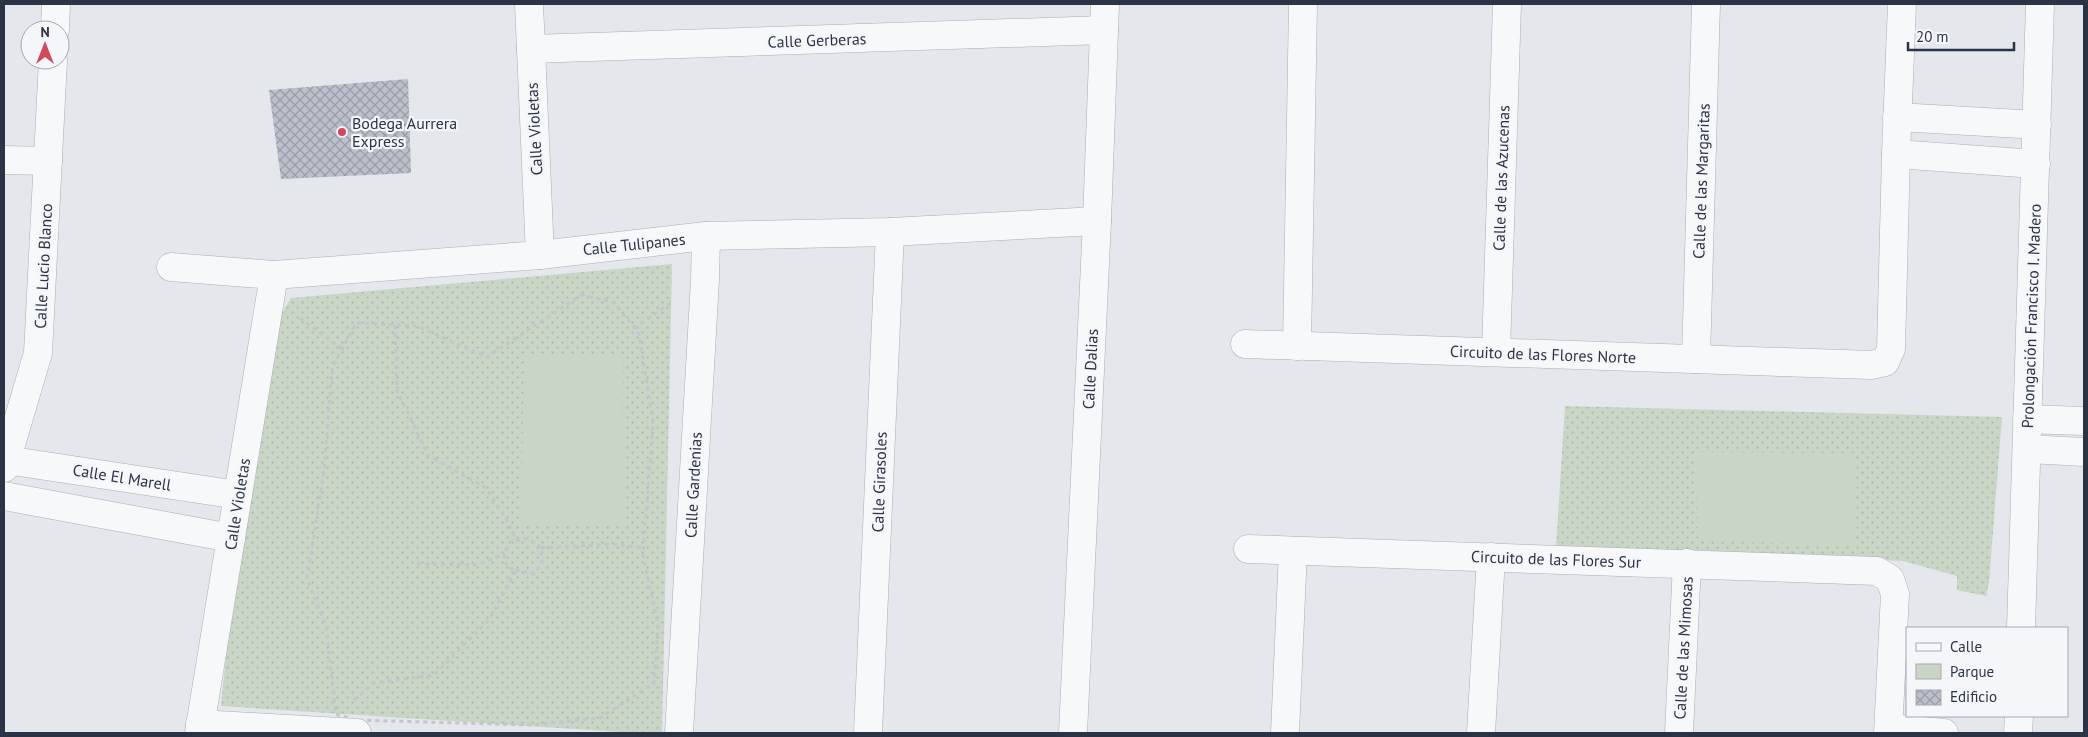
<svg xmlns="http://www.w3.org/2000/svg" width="2088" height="737" viewBox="0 0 2088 737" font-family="'PT Sans',sans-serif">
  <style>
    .green { fill: url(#green-dots) }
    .pitch { fill: #c9d6c5 }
    .building { fill: url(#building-cross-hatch) }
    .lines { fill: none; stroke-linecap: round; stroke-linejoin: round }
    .street-casing { stroke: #a9aeb7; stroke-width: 29 }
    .path { stroke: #c2c5cb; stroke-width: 3; stroke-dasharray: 4 4; stroke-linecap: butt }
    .street { stroke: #f7f8fa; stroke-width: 28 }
    .poi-dot { fill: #d1495b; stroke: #f4f6f9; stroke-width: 2 }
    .labels { text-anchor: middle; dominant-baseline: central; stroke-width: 4.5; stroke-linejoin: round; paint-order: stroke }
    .street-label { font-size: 16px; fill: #2b3445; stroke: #f4f6f9 }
    .poi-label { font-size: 16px; fill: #2b3445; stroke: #f4f6f9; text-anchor: start }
  </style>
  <defs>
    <pattern id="green-dots" width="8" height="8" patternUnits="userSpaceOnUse" patternTransform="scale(1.25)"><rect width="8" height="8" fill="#c9d6c5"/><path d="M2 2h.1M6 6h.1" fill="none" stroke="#adb8ab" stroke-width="1.8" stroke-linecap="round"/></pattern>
    <pattern id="building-cross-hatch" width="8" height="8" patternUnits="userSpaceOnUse" patternTransform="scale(1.25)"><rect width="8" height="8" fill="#bbc0ca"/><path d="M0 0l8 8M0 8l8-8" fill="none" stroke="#989da6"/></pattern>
  </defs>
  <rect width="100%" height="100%" fill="#e4e7ec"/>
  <g class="green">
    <path d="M672 264 662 733H636L221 706 237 549 278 319 291 298Z"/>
    <path d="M1565 406 2002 417 1989 582 1986 596 1957 590V576L1903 561 1556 548Z"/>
  </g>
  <g class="pitch">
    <path d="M623 354 624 524 521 525 524 357Z"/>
    <path d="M1696 452 1856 453V545L1698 541Z"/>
  </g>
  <path class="building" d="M408 79 411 173 281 179 269 90Z"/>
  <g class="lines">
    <g class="street-casing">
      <g id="street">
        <path d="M529 4 540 255"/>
        <path d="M55 30 56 4"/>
        <path d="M531 49 1104 30"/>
        <path d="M1897 117 2037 125"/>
        <path d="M1896 154 2036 164"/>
        <path d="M4 160 48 161"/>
        <path d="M171 267 274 275 540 255 706 236 890 232 1097 221"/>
        <path d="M1245 344 1871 365 1885 362 1891 349 1896 154 1902 4"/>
        <path d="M1297 346 1303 4"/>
        <path d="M1496 352 1507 4"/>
        <path d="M1696 359 1706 4"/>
        <path d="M2027 419 2084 421"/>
        <path d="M2027 449 2084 452"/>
        <path d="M6 460 238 495"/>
        <path d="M4 468 38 353 53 60"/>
        <path d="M4 496 231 538"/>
        <path d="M1248 549 1877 571 1890 579 1895 594 1888 733"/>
        <path d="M2021 628 2040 4"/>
        <path d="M200 724 357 733"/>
        <path d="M1889 728 1944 733"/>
        <path d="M199 733 274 275"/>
        <path d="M679 733 705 280 706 236"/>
        <path d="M868 733 890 232"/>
        <path d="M1073 733 1097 221 1105 4"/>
        <path d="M1285 733 1293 551"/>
        <path d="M1481 733 1491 557"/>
        <path d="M1679 733 1687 563"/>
        <path d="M2018 733 2019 716"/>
      </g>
    </g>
    <g class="path">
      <path d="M581 295 614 302 639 334 653 421 643 554 658 625 654 683 600 718 531 725 356 720 336 714 326 626 307 579 324 471 332 368 356 323 417 326 487 357Z"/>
      <path d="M300 318 342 349"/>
      <path d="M395 325 397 391 428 455 486 488 505 517 517 541"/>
      <path d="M634 328 671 303"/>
      <path d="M541 548 612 544 644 548"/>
      <path d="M417 564 477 565 504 554"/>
      <path d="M354 700 374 683 434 675 489 620 516 570 507 567 504 554 510 542 528 538 541 548 542 562 534 574 516 570"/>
    </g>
    <use href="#street" class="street"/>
  </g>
  <circle class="poi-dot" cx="342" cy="132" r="5"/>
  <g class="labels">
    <g class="street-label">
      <text transform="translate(817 40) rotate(-2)">Calle Gerberas</text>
      <text transform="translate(534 129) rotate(-93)">Calle Violetas</text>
      <text transform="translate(1501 178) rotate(-88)">Calle de las Azucenas</text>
      <text transform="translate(1701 181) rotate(-88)">Calle de las Margaritas</text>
      <text transform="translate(634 244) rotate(-6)">Calle Tulipanes</text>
      <text transform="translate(43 266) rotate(-87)">Calle Lucio Blanco</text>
      <text transform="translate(2031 316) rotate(-88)">Prolongación Francisco I. Madero</text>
      <text transform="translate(1543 354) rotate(2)">Circuito de las Flores Norte</text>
      <text transform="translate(1090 369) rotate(-87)">Calle Dalias</text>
      <text transform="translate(122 477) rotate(9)">Calle El Marell</text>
      <text transform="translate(879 482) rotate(-88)">Calle Girasoles</text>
      <text transform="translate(693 485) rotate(-87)">Calle Gardenias</text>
      <text transform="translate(237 504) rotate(-81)">Calle Violetas</text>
      <text transform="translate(1556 559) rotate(2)">Circuito de las Flores Sur</text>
      <text transform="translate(1683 648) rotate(-87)">Calle de las Mimosas</text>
    </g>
    <g class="poi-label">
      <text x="352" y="123">Bodega Aurrera<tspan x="352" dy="18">Express</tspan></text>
    </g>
  </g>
  <rect width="2088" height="737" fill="none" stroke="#2b3445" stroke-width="10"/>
  <rect x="1906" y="627" width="162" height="90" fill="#f4f6f9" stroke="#a4a8b1"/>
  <rect x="1916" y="643" width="25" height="8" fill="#f7f8fa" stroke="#a4a8b1"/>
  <text x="1950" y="652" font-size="15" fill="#2b3445">Calle</text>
  <rect x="1916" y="664" width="25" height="15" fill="#c9d6c5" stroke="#a4a8b1"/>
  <text x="1950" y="677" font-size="15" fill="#2b3445">Parque</text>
  <rect x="1916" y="690" width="25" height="15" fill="url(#building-cross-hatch)" stroke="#a4a8b1"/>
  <text x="1950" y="702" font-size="15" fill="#2b3445">Edificio</text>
  <g transform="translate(45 45)"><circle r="24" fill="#f4f6f9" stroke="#a4a8b1"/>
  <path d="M0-4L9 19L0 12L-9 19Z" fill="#d1495b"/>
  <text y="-8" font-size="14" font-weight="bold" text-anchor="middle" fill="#2b3445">N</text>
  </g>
  <path d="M1908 42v8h106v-8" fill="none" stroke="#2b3445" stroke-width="2.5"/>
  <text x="1916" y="42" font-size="15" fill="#2b3445" stroke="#f4f6f9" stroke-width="4" paint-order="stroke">20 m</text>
</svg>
